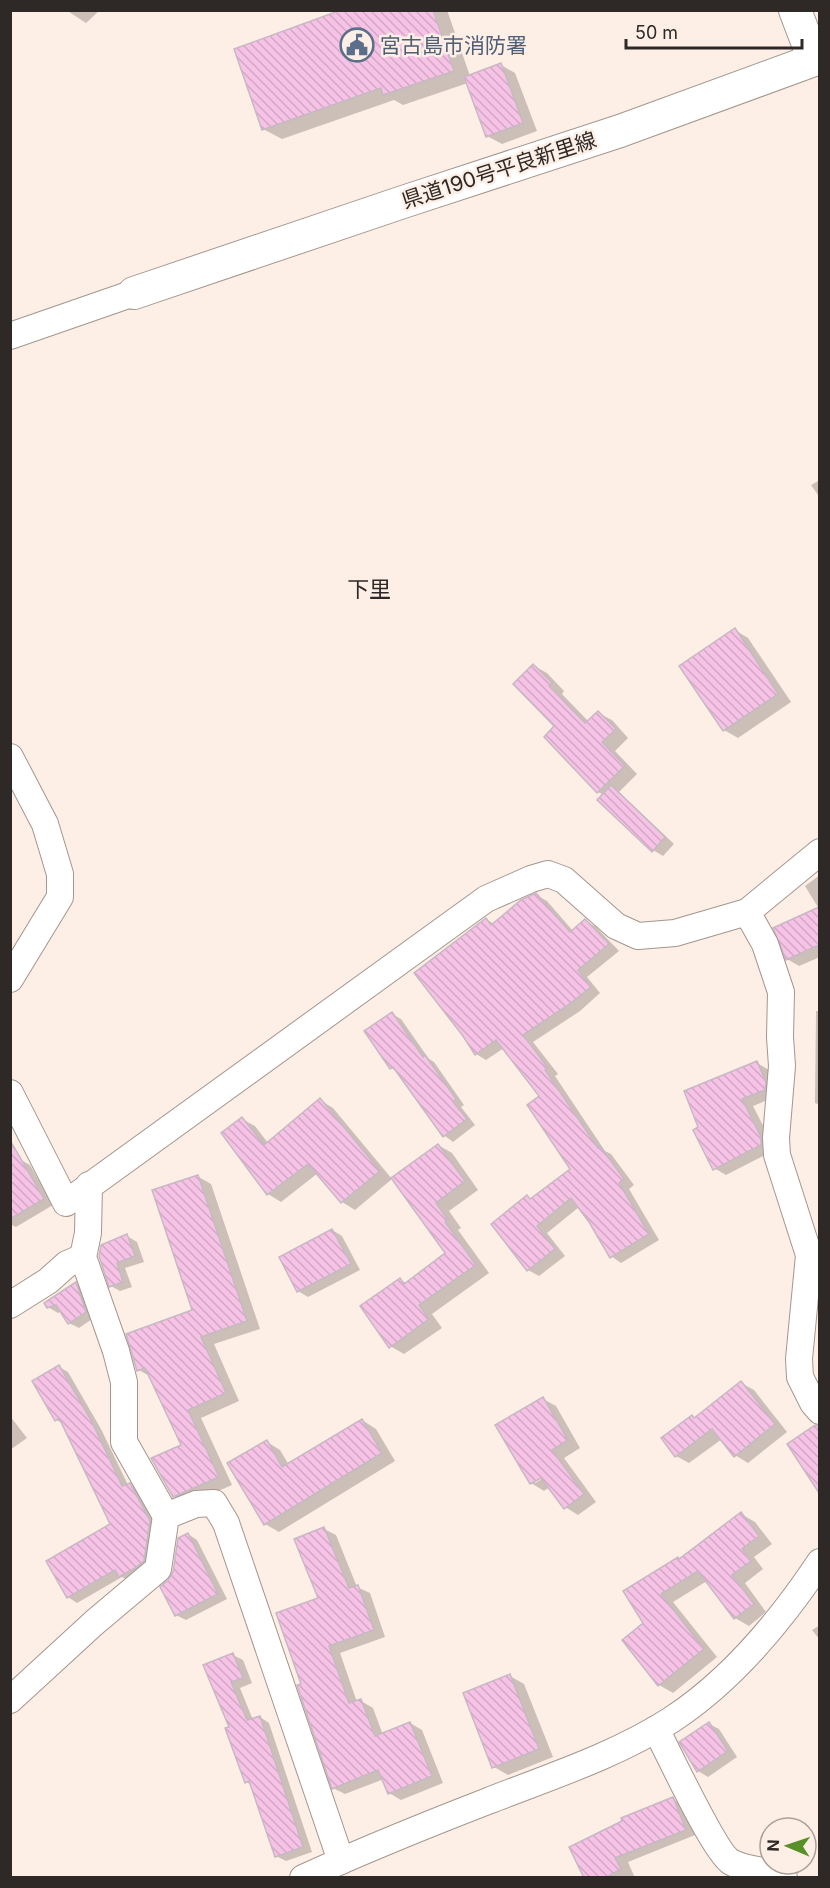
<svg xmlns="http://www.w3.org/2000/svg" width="830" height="1888" viewBox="0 0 830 1888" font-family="Inter,'Noto Sans JP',sans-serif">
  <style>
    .shadow { fill: #0003; fill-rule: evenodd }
    .building { fill: url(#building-back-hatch); stroke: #c6b9c2; stroke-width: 1.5 }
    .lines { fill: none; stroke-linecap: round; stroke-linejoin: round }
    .minor-casing { stroke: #a3968e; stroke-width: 28 }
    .major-casing { stroke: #a3968e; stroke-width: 34 }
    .minor { stroke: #fff; stroke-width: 26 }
    .major { stroke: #fff; stroke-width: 32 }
    .labels { text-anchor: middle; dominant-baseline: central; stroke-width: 5; stroke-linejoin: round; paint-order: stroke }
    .service-label { font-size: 21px; fill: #4e5e75; stroke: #feefe6; text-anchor: start }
    .street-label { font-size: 21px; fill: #2e2926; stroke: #feefe6 }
    .neighbourhood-label { font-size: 22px; fill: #2e2926; stroke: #feefe6 }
  </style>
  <defs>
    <pattern id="building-back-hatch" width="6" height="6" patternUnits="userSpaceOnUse" patternTransform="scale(1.5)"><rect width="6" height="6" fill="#f6c2e6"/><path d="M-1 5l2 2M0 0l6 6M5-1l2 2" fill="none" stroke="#d3a7c5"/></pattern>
  </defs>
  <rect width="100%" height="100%" fill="#feefe6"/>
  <g class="shadow">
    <path d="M66 10H100L86 23Z"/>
    <path d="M346 10H447L470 76 501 65 515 73 537 131 502 144 487 136 468 83 403 105 394 100 282 139 263 129Z"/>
    <path d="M820 480V498L811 485Z"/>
    <path d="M735 630 748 638 791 702 738 738 724 730Z"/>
    <path d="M534 666 547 673 564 691 562 694 589 722 598 713 612 720 628 738 615 751 637 774 619 792 674 844 663 856 653 850 604 795 598 792 556 726Z"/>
    <path d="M820 875V957L799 966 787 959 775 929 819 909 805 886Z"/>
    <path d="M536 895 547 901 573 931 586 921 596 927 619 951 587 977 600 993 580 1011 533 1042 558 1074 555 1076 605 1151 611 1154 634 1185 629 1189 659 1240 621 1263 611 1256 579 1207 547 1233 565 1256 539 1276 528 1270 527 1197 531 1199 572 1169 541 1097 504 1048 486 1060 476 1054 486 919 494 924Z"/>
    <path d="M816 1011H820V1105L815 1103Z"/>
    <path d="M392 1014 401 1019 429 1059 434 1062 464 1105 461 1107 475 1125 453 1142 445 1136 399 1073 391 1068 366 1032Z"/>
    <path d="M757 1063 769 1070 777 1096 753 1106 773 1145V1151L726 1175 714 1168 695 1130Z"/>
    <path d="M320 1100 333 1108 392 1179 355 1210 342 1202 318 1173 281 1202 268 1194 223 1133 242 1119 255 1126 268 1143Z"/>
    <path d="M438 1145 452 1153 478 1190 449 1211 461 1228 458 1230 489 1273 432 1314 442 1328 404 1354 390 1346 400 1280 406 1283 447 1253 393 1178Z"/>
    <path d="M21 1160 30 1165 53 1205 16 1227 10 1224V1166Z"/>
    <path d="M197 1176 211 1184 260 1329 214 1344 239 1401 201 1418 232 1485 188 1504 174 1496 183 1445 151 1377 139 1370 194 1310Z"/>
    <path d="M332 1230 342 1236 360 1270 308 1297 298 1291Z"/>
    <path d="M127 1236 137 1242 144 1262 125 1268 132 1287 120 1291 111 1286 100 1256Z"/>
    <path d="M76 1283 85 1289 95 1317 79 1328 69 1323 62 1311 58 1313 48 1307Z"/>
    <path d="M59 1367 68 1372 101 1429 128 1485 130 1484 139 1490 159 1527 153 1567 129 1581 122 1577 77 1603 68 1597 112 1525 64 1424 56 1420Z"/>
    <path d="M741 1383 754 1390 787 1432 748 1463 735 1455 722 1439 689 1463 676 1456 692 1416 696 1419Z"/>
    <path d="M543 1399 556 1406 580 1448 564 1458 596 1502 578 1515 565 1507 550 1487 544 1491 531 1483ZM549 1475 535 1483V1479Z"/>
    <path d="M10 1416 27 1438 10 1450Z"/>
    <path d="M362 1420 376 1429 395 1461 279 1532 265 1524 267 1442 280 1450 289 1465Z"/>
    <path d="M815 1427 820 1430V1490L790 1444Z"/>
    <path d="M741 1514 755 1522 772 1544 754 1557 763 1569 745 1583 766 1612 749 1626 735 1618 707 1581 673 1602 717 1657 673 1693 659 1685 645 1624 625 1592 680 1560Z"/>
    <path d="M324 1529 336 1535 357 1587 370 1593 385 1637 340 1653 357 1702 361 1701 373 1708 383 1735 410 1723 422 1730 443 1783 401 1800 389 1793 384 1779 345 1794 333 1788 303 1684 320 1599Z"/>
    <path d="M188 1534 197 1540 227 1599 186 1620 176 1615 169 1581Z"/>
    <path d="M820 1625V1640L812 1630Z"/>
    <path d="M233 1655 243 1660 252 1683 240 1688 253 1720 260 1717 269 1723 312 1852 286 1861 276 1856 252 1785 246 1782 231 1728 205 1666Z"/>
    <path d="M510 1676 524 1684 553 1757 508 1775 494 1767Z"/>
    <path d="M709 1724 719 1729 737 1757 708 1777 698 1771 681 1743Z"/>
    <path d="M673 1799 683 1805 695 1835 628 1862 635 1878H586Z"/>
  </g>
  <g class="building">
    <path d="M341 10H433L454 71 383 95 381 88 262 130 234 49Z"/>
    <path d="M501 63 523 123 486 137 464 77Z"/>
    <path d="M735 628 778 694 723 731 679 666Z"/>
    <path d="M533 664 552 683 549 686 585 723 598 711 616 729 602 742 625 766 597 793 544 737 554 726 513 684Z"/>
    <path d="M611 785 665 837 652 852 597 800Z"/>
    <path d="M536 893 570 932 585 919 609 944 578 970 591 987 568 1005 523 1035 548 1068 545 1070 598 1148 600 1146 624 1179 619 1183 649 1234 610 1258 589 1222 571 1198 537 1226 555 1249 527 1271 491 1224 527 1195 530 1199 570 1169 527 1105 539 1096 496 1040 475 1055 463 1036 414 973 486 918 491 925 521 900Z"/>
    <path d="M819 907V945L786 960 773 928Z"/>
    <path d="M392 1012 423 1057 425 1055 456 1099 453 1102 467 1119 443 1137 393 1067 390 1069 364 1031Z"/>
    <path d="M757 1061 766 1082 765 1090 742 1099 761 1137V1145L713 1170 693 1130 698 1127 684 1091Z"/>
    <path d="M320 1098 380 1171 341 1203 308 1164 267 1195 221 1133 242 1117 264 1145Z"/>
    <path d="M10 1140 44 1199 10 1219Z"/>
    <path d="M438 1144 465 1181 436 1203 448 1220 445 1222 476 1265 419 1305 429 1319 389 1348 360 1306 400 1278 404 1284 445 1253 391 1178Z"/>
    <path d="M198 1175 247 1321 201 1337 226 1393 188 1410 219 1477 173 1497 151 1458 181 1445 145 1368 137 1371 126 1334 192 1310 152 1190Z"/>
    <path d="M332 1229 351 1264 297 1292 279 1257Z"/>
    <path d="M127 1234 135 1256 117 1263 123 1282 109 1287 99 1256 101 1245Z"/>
    <path d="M76 1282 86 1312 68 1324 56 1305 47 1308 44 1303Z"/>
    <path d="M59 1365 92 1422 122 1486 130 1483 150 1521 144 1561 135 1568 119 1577 115 1570 67 1598 46 1561 110 1524 59 1418 55 1421 32 1381Z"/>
    <path d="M741 1381 775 1424 734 1457 712 1429 675 1457 661 1438 692 1415 694 1418Z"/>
    <path d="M543 1397 568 1440 552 1450 584 1494 564 1509 541 1478 530 1484 495 1425Z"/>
    <path d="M362 1419 382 1453 264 1525 227 1463 267 1440 282 1467Z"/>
    <path d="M815 1425 819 1426V1493L787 1444Z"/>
    <path d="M741 1512 759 1536 742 1549 751 1561 732 1575 754 1604 734 1619 698 1571 661 1594 704 1649 658 1686 622 1640 643 1623 623 1591 678 1557 679 1559Z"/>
    <path d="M324 1527 349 1588 358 1585 374 1630 329 1646 349 1703 361 1699 375 1736 410 1722 432 1776 388 1794 378 1770 332 1789 297 1685 301 1684 276 1613 318 1598 294 1539Z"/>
    <path d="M188 1533 218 1594 175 1616 160 1587 168 1580 173 1572 178 1538Z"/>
    <path d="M233 1653 243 1678 231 1682 247 1720 260 1716 303 1847 275 1857 249 1781 245 1783 225 1728 229 1727 203 1665Z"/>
    <path d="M510 1674 539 1749 492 1768 463 1693Z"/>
    <path d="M709 1722 728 1751 697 1772 679 1742Z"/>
    <path d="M673 1797 686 1830 615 1858 621 1869 605 1878H584L569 1847 622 1821 621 1818Z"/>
  </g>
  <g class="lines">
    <g class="minor-casing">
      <g id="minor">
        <path d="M10 336 134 293"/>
        <path d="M10 757 45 824 60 874V897L10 979"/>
        <path d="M747 912 765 944 781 992 780 1037 782 1066 776 1138 777 1155 809 1255 799 1359 800 1377 813 1403 820 1411"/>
        <path d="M10 1093 66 1203 486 899 531 879 548 874 564 880 616 926 638 936 675 933 747 912 820 852"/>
        <path d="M89 1185 88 1233 83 1257 116 1351 124 1382V1442L166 1516"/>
        <path d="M10 1305 48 1281 67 1264 83 1257"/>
        <path d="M10 1700 95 1622 158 1569 166 1516 196 1504 214 1503 226 1523 341 1861"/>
        <path d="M656 1729C668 1752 715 1853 731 1862 748 1872 768 1868 784 1878"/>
        <path d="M303 1878C364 1850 426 1825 488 1801 549 1777 615 1756 671 1720 731 1681 780 1622 820 1562"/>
      </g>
    </g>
    <g class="major-casing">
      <path id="major" d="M134 293 403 202 620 131 814 60 795 10"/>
    </g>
    <use href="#minor" class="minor"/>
    <use href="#major" class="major"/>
  </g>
  <defs>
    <g id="civic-ring" transform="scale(1.725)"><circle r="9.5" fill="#feefe6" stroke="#5c6f8a" stroke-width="1.5"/><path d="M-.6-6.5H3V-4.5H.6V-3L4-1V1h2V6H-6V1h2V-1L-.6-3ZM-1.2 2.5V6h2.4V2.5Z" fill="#5c6f8a"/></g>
  </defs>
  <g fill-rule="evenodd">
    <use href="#civic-ring" x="357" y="45"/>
  </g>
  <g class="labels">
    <g class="service-label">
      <text x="380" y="45">宮古島市消防署</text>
    </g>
    <g class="street-label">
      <text transform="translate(499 170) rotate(-18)">県道190号平良新里線</text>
    </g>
    <g class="neighbourhood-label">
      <text x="369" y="589">下里</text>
    </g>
  </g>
  <rect width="830" height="1888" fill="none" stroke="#2e2926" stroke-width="24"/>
  <g transform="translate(788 1846) rotate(272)"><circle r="28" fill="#feefe6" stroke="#aba099" stroke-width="1.5"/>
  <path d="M0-4.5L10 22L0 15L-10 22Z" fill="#5a902a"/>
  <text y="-9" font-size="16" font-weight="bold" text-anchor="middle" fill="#2e2926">N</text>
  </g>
  <path d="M626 39v9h176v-9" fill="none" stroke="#2e2926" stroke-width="3"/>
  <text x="635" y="39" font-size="18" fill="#2e2926" stroke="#feefe6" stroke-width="4.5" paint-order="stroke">50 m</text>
</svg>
